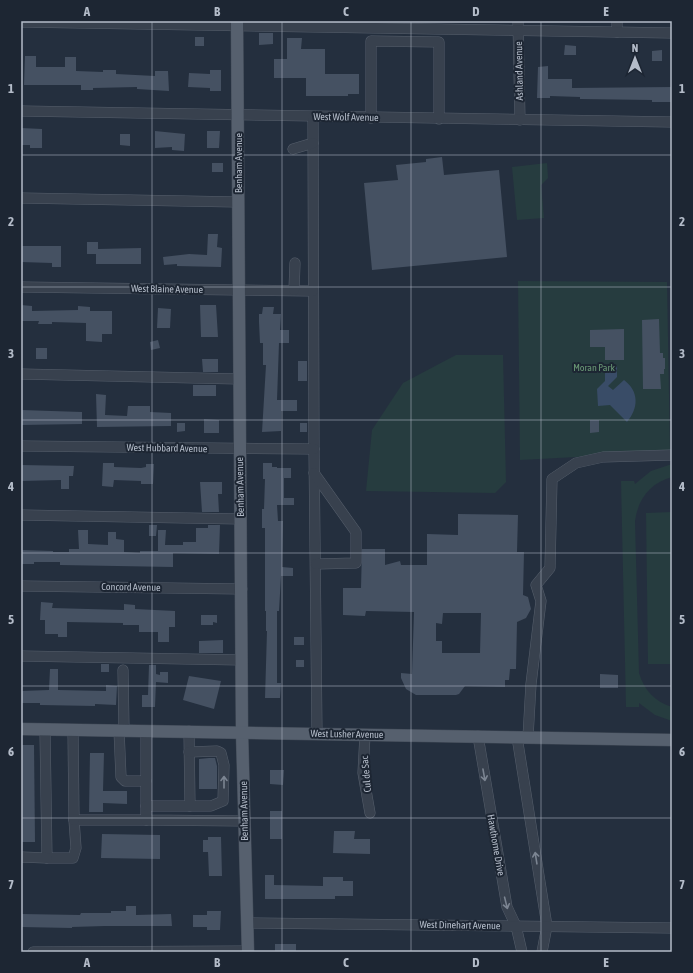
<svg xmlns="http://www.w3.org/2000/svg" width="693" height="973" viewBox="0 0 693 973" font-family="'Asap Condensed',sans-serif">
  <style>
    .green { fill: #263c3f }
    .water { fill: #394c67 }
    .building { fill: #455162; fill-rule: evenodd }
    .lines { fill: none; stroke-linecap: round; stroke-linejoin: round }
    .minor-casing { stroke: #565f6c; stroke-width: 11 }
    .major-casing { stroke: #414a57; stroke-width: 13 }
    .minor { stroke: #38414e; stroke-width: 10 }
    .major { stroke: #56606e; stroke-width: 12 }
    .oneway { stroke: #7c8592 }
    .grid { fill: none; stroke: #b4bcc9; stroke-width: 1; stroke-opacity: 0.55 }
    .labels { text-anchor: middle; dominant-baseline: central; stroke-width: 4; stroke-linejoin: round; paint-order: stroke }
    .street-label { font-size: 10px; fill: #b4bcc9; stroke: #1d2633 }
    .park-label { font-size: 10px; fill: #6b9a76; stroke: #1d2633 }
    .neatline { fill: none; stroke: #b4bcc9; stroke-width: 1.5 }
    .grid-label { font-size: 13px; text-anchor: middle; font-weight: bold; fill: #b4bcc9 }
  </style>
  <rect width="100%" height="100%" fill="#242f3e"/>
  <g class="green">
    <path d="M547 163 548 178 541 185 544 218 517 220 512 167Z"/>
    <path d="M518 281 667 282 670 452 520 460Z"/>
    <path d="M456 355H503L506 482 495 493 366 491 372 430 403 383Z"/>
    <path d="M672 464V477C650 483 638 499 635 521L639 673C644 690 655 702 672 707V721L655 715 639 703V707H626L621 481H634L635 484 651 471Z"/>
    <path d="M672 512V664H648L646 513Z"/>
  </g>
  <path class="water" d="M605 366H617V377L608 386 613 390 624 380C639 391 639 408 627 422L610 405 598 406 597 389 605 381Z"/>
  <g class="building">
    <path d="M259 33H273V44L259 45Z"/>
    <rect x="195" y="37" width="9" height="9"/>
    <path d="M287 38H302L301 49H325V74H359V94H348V96H306V78H274V59H287Z"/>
    <path d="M565 45 576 46V55H564Z"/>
    <path d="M662 50V61H652V51Z"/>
    <path d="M25 56H36V67H65V57H76V71L103 72V70H116V74L155 76V71H168L169 91 137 89V87L93 88V90H81V85H24Z"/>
    <path d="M548 66V79H572V88L672 87V102H652V100L580 99V97L550 96V98H537L538 67Z"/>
    <path d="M210 70H221V91H210V88L188 87 189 73 210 74Z"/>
    <path d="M21 128 42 129V148H30V145H21Z"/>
    <path d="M155 131 185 134 184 151 172 150V147L155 148Z"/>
    <path d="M207 131H220L219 148H207Z"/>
    <path d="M120 134H130V146L120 145Z"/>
    <path d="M442 157 444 175 499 170 507 257 372 270 364 183 398 180 396 165 426 162V159Z"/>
    <rect x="212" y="163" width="11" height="9"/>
    <path d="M208 234H218L217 247 222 248 221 267 177 266V264L164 265 163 257 189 254 207 255Z"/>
    <path d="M87 242H98V249L141 248V264H96V254H87Z"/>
    <path d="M21 246H61V267H52V263L21 262Z"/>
    <path d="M21 305 32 306V311L78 310V306L90 307V311H112V334H102V342L86 341V323L52 322V324H38L39 321H21Z"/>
    <path d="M200 305H216L218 337H201Z"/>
    <path d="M263 307H274L273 314H281L280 330H289V343H279L277 400H297V411H281V431L262 432 266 365H263V343H260L259 322V314H262Z"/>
    <path d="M158 308 171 309 170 328H157Z"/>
    <path d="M659 319 660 353H663V358H665V369H664V374H660L661 389H643L642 320Z"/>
    <path d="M624 329V360H605V347H590V330Z"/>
    <path d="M158 340 160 348 151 350 150 342Z"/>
    <rect x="36" y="348" width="11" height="11"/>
    <path d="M202 359H218V372H203Z"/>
    <rect x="298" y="361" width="9" height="20"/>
    <rect x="193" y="385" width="23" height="11"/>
    <path d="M96 394 106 395 105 415 127 416 128 406H150V412L171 413V426L97 427Z"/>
    <path d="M21 410 82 412V424L21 425Z"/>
    <path d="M204 419 219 420V433H204Z"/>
    <path d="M590 420H599V432L590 433Z"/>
    <path d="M177 423H185V431L177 432Z"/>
    <rect x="300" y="423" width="7" height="9"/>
    <path d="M103 463H114V467L141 468 146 467V464H154L153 484H141V481L114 480 113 487 102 486Z"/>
    <path d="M263 463H272V467H277V468H291V478H284V498H294V505H277L278 521H283L282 567 293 568V576H281L279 611H277V683H281L280 698H265L267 631H266V611H265V528H262V509H264L265 479H263Z"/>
    <path d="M21 465 74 466 73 476H69V489H61V480L21 481Z"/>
    <path d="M200 482H222V494H218L219 512H202Z"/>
    <path d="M458 514 518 515 517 552H524L523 595 528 597 531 609 526 618 517 622 516 669H510L509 680H505V687L465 686 459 694 456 695H416L406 689 401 678V673L412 674 414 612 366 611 365 616 343 615V588H361L362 549H385V565L400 561 401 565H427V534L458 535ZM443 613H481L480 653H442V641H436V623L442 624Z"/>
    <path d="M149 525H157L156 536H149Z"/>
    <path d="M208 525H220L219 554 173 553V567L60 565V562H34V564H21V550L53 551V552H69V549H79L78 530H88V544L108 545V532H116V539L124 540V552L140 553V551H158V530H166L165 545H183V542H196V528H208Z"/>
    <path d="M41 602 53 603 52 608 124 610V604L135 605V609L175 611V627H169V642H158V632H139V625H123V623L67 622V637H58V634H45V620H40Z"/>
    <path d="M201 615H217V623L213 622V625H201Z"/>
    <rect x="294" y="637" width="10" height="8"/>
    <path d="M223 640V653H199V641Z"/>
    <rect x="296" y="660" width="8" height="7"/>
    <rect x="101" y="664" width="8" height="8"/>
    <path d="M149 665H156V674L160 675V672H168V683L156 682 155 707H142V695H148Z"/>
    <path d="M50 669H58V690L106 691V685L117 686 116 705 95 704V706L40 705V703H21V691L49 690Z"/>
    <path d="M600 674 618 675V688H600Z"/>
    <path d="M189 676 221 681 214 709 183 700Z"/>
    <path d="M21 745H34L35 842H21Z"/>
    <path d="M90 753H104L103 791H127V804L103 803V812H89Z"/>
    <path d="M209 758H215L217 766V789H199V759Z"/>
    <path d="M270 770H284L283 785 270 784Z"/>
    <rect x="270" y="811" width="12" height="28"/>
    <path d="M334 831H355L354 839H370V854L333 853Z"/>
    <path d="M102 834 160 835V859L101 858Z"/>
    <path d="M208 837H221L222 876H209L208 852H203V840H208Z"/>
    <path d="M265 875H274V885L323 886V877H343V881H353V896H335V899H265Z"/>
    <path d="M126 906H136V915L171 914 172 926H105L72 927V928L21 927V914L80 915 81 913H111V911H126Z"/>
    <path d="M207 911H221L220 930H207V927H193V915H207Z"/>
    <rect x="275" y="944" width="21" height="8"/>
  </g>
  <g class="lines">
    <g class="minor-casing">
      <g id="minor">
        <path d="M518 21 520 120"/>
        <path d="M617 21V32"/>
        <path d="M21 22 672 33"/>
        <path d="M21 111 672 122"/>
        <path d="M313 117 314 449 317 734"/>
        <path d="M371 118V41L439 42V119"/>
        <path d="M293 149 313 143"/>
        <path d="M21 198 238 202"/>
        <path d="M21 287 313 291"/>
        <path d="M294 290 295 263"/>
        <path d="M21 374 239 379"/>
        <path d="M21 446 314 449"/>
        <path d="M314 473 356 532V563L316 564"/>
        <path d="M21 515 241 519"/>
        <path d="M21 586 242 589"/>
        <path d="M21 656 242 660"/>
        <path d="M123 670 124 730"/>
        <path d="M45 730 47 858H73L76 848 74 820H146"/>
        <path d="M73 730 74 820"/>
        <path d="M119 730 121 777 125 781H146"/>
        <path d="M146 731V820L245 821"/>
        <path d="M189 731 190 806"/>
        <path d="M365 735 363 773 370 813"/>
        <path d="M478 736 507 907 516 926 522 952"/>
        <path d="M517 737 547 926 542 952"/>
        <path d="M528 737 531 684 541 601 536 585 550 568 552 479 576 463 603 457 672 455"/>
        <path d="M146 806H211L223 801 224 765 221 753 217 751 189 752"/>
        <path d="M21 857 47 858"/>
        <path d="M247 923 672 928"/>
        <path d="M33 952 248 951"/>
      </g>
    </g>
    <g class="major-casing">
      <g id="major">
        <path d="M237 21 242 732 248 952"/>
        <path d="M21 729 672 740"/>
      </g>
    </g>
    <use href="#minor" class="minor"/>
    <use href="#major" class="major"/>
  </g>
  <defs><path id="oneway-shaft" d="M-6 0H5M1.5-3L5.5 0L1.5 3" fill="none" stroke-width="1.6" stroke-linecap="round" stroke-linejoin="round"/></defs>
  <g class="oneway">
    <use href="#oneway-shaft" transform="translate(484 775) rotate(80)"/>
    <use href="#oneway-shaft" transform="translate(224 782) rotate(-90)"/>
    <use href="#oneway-shaft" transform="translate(536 858) rotate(-99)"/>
    <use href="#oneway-shaft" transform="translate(506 903) rotate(76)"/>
  </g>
  <path class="grid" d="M152 21V952M282 21V952M411 21V952M541 21V952M21 155H672M21 287H672M21 420H672M21 553H672M21 686H672M21 818H672"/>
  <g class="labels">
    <g class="street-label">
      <text transform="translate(519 71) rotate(-91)">Ashland Avenue</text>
      <text transform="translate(346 117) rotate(1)">West Wolf Avenue</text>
      <text transform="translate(238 163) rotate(-90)">Benham Avenue</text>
      <text transform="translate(167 289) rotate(1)">West Blaine Avenue</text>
      <text transform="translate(167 448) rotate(1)">West Hubbard Avenue</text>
      <text transform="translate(240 487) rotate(-91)">Benham Avenue</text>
      <text transform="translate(131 587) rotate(1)">Concord Avenue</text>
      <text transform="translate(347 734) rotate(1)">West Lusher Avenue</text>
      <text transform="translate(366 774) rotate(-95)">Cul de Sac</text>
      <text transform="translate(244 811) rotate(-91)">Benham Avenue</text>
      <text transform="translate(496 845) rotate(80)">Hawthorne Drive</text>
      <text transform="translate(460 925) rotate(1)">West Dinehart Avenue</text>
    </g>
    <g class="park-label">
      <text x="594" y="367">Moran Park</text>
    </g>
  </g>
  <rect width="693" height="973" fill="none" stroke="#1d2633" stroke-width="44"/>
  <g transform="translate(635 58)" stroke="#1d2633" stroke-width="3" paint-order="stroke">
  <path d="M0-3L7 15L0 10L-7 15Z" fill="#b4bcc9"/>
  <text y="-6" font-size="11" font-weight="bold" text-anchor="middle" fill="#b4bcc9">N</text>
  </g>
  <rect x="22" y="22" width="649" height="929" class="neatline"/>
  <g class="grid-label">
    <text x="87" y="16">A</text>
    <text x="217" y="16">B</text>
    <text x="346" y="16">C</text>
    <text x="476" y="16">D</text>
    <text x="606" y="16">E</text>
    <text x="11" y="93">1</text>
    <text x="682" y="93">1</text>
    <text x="11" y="226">2</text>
    <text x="682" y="226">2</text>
    <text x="11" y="358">3</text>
    <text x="682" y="358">3</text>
    <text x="11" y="491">4</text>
    <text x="682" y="491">4</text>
    <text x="11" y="624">5</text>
    <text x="682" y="624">5</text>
    <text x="11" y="756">6</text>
    <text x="682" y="756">6</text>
    <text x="11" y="889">7</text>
    <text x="682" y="889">7</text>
    <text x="87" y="967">A</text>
    <text x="217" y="967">B</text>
    <text x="346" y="967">C</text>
    <text x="476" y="967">D</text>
    <text x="606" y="967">E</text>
  </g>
</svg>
